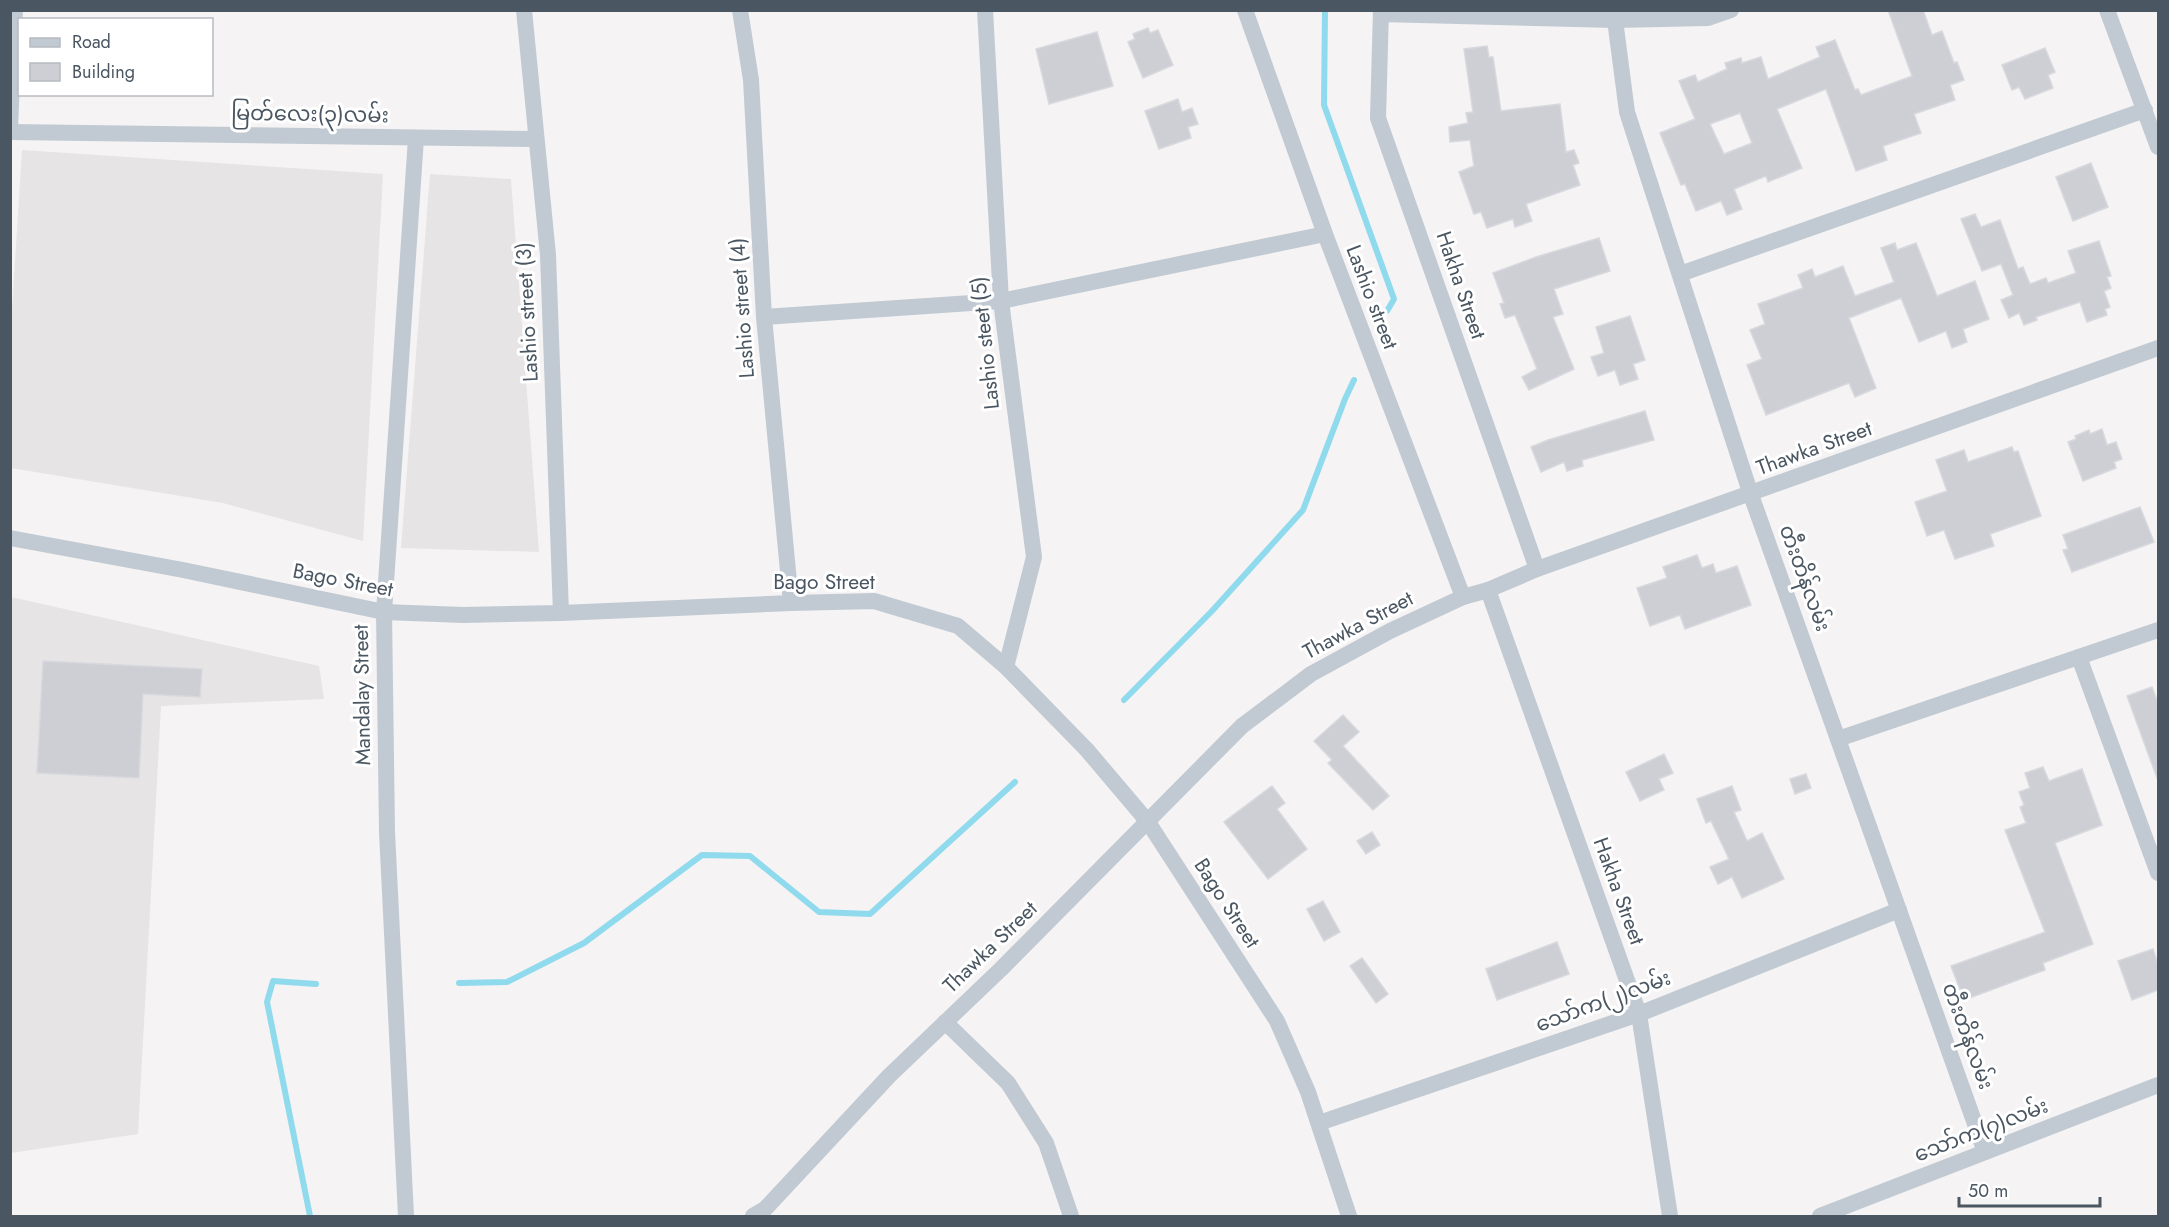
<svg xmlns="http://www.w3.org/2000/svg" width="2169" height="1227" viewBox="0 0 2169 1227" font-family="Jost,'Noto Sans Myanmar',sans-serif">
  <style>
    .education { fill: #e6e4e5 }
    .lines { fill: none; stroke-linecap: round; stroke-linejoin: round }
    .stream { stroke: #90daee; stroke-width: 6 }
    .building { fill: #cdcfd5; stroke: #d7d9de; stroke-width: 1.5; fill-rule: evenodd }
    .street { stroke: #c1cad2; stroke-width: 16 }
    .labels { text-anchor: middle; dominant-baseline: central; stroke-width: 6; stroke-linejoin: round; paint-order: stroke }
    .street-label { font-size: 21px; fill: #4a5661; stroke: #fff }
  </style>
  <rect width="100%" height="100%" fill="#f5f3f3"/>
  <g class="education">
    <path d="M22 150 383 174 363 541 223 503 11 468V326Z"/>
    <path d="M430 174 511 179 539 552 401 548Z"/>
    <path d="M11 597 319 666 324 699 161 706 138 1134 11 1153Z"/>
  </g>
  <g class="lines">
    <g class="stream">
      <path d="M1325 10 1324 105 1394 299 1387 311"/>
      <path d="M1124 700 1212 611 1303 510 1345 399 1354 380"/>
      <path d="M459 983 507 982 584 943 702 855 750 856 819 912 870 914 1015 782"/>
      <path d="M310 1216 267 1002 273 981 316 984"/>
    </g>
  </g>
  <g class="building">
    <path d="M1888 10H1923L1932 35 1942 31 1954 63 1957 62 1964 80 1950 85 1955 100 1914 114 1921 133 1883 146 1887 160 1856 171 1826 89 1777 109 1802 168 1768 182 1766 176 1734 189 1742 209 1727 215 1721 201 1696 211 1685 184 1681 185 1660 133 1695 119 1679 81 1695 75 1698 82 1727 69 1725 63 1741 58 1742 63 1761 57 1768 79 1820 57 1816 47 1835 40 1855 90 1858 89 1861 95 1912 76ZM1740 113 1752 143 1724 154 1710 124Z"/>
    <path d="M1148 28 1150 33 1158 30 1173 65 1143 78 1128 42 1135 39 1133 34Z"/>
    <path d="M1097 32 1113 86 1049 104 1036 49Z"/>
    <path d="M1487 46 1489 57H1493L1501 111 1560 104 1566 152 1574 150 1579 163 1573 165 1580 185 1526 204 1532 221 1515 227 1513 219 1487 228 1481 212 1474 214 1459 172 1474 166 1470 140 1450 142 1449 127 1468 123 1466 113 1473 112 1464 49Z"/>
    <path d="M2045 48 2055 72 2048 75 2053 88 2025 99 2019 87 2012 90 2002 65Z"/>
    <path d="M1178 99 1182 112 1192 108 1198 124 1188 127 1191 138 1159 149 1145 111Z"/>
    <path d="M2091 163 2108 207 2073 221 2056 177Z"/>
    <path d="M1975 214 1981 227 2000 220 2018 269 2023 267 2030 284 2046 278 2048 283 2076 273 2068 251 2099 241 2111 276 2107 277 2111 288 2104 291 2110 307 2105 309 2107 315 2087 322 2080 302 2036 317 2037 320 2024 325 2019 313 2009 318 2001 300 2013 295 2001 264 1982 271 1961 219Z"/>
    <path d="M1599 238 1610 271 1554 289 1563 314 1553 317 1574 369 1529 390 1522 377 1537 369 1515 315 1505 318 1500 304 1504 303 1493 273 1536 257Z"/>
    <path d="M1895 243 1897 250 1916 243 1937 296 1975 281 1989 319 1963 329 1967 342 1952 348 1946 331 1919 342 1901 298 1849 318 1876 388 1855 397 1849 383 1766 415 1747 365 1762 359 1750 330 1765 324 1758 304 1803 288 1798 275 1812 269 1815 277 1843 266 1855 296 1894 282 1881 248Z"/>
    <path d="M1630 316 1645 360 1633 364 1638 379 1620 385 1615 370 1598 376 1591 357 1604 353 1596 327Z"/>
    <path d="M1645 411 1654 440 1582 460 1583 466 1567 471 1564 462 1541 472 1531 447 1548 440Z"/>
    <path d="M2102 429 2107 445 2116 442 2122 459 2114 462 2116 468 2083 481 2068 442 2076 439 2075 436 2089 430 2090 434Z"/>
    <path d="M2012 447 2014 452 2018 451 2041 516 1990 534 1994 546 1955 559 1944 530 1927 536 1915 502 1947 491 1936 460 1964 450 1968 462Z"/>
    <path d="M2140 507 2154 542 2072 572 2063 550 2068 549 2063 535Z"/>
    <path d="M1697 555 1702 568 1713 564 1716 573 1737 566 1751 605 1685 629 1680 615 1650 626 1637 588 1667 578 1663 567Z"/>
    <path d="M43 661 202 669 200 697 143 694 139 778 37 773Z"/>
    <path d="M2152 687 2158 703V778H2157L2127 696Z"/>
    <path d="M1343 715 1359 732 1343 746 1389 796 1373 810 1328 763 1332 760 1314 741Z"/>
    <path d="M1664 754 1673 773 1659 779 1664 790 1640 801 1626 772Z"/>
    <path d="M2043 767 2049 781 2082 769 2102 825 2055 843 2093 944 2043 963 2045 970 1964 1000 1951 966 2045 932 2005 830 2026 823 2020 807 2024 805 2019 792 2030 788 2025 773Z"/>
    <path d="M1806 774 1811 788 1795 794 1790 779Z"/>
    <path d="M1272 786 1285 803 1277 809 1307 849 1268 879 1224 822Z"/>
    <path d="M1732 786 1741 810 1734 812 1747 841 1762 833 1784 879 1742 898 1732 877 1718 884 1710 867 1729 859 1711 821 1706 823 1697 799Z"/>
    <path d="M1372 832 1380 845 1366 854 1357 841Z"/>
    <path d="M1323 901 1340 932 1324 941 1307 909Z"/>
    <path d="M1557 942 1569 974 1497 1000 1486 969Z"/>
    <path d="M2153 949 2158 964V990L2132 1000 2118 961Z"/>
    <path d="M1362 958 1388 994 1376 1003 1350 966Z"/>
  </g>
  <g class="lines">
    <g class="street">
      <path d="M524 10 548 255 561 613"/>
      <path d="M740 10 751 80 764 317 791 603"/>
      <path d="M985 10 1001 301 1034 557 1006 667"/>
      <path d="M1245 10 1325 234 1463 597"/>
      <path d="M1381 10 1378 118 1537 569"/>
      <path d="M1615 10V20L1627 112 1751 495 1985 1152"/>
      <path d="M2107 10 2158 147"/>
      <path d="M1381 14 1615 20 1708 18 1731 10"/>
      <path d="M10 128 15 10"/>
      <path d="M10 132 536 139"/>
      <path d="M1680 274 2145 110"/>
      <path d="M764 317 1001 301 1325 234"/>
      <path d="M10 538 183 570 384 612 463 615 561 613 791 603 874 601 958 626 1006 667 1087 750 1148 822 1277 1021 1308 1092 1349 1216"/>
      <path d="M1488 590 1639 1014 1670 1216"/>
      <path d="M2079 657 2158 873"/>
      <path d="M1838 739 2158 630"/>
      <path d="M945 1022 1008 1083 1046 1143 1071 1216"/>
      <path d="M1319 1123 1639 1014 1899 910"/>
      <path d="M406 1216 387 832 384 612 416 138"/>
      <path d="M753 1216 765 1209 889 1076 1001 969 1242 726 1311 674 1390 631 1463 597 1488 590 1537 569 2158 348"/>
      <path d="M1820 1216 2158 1085"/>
    </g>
  </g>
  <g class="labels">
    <g class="street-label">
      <text transform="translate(310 114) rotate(1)">မြတ်လေး(၃)လမ်း</text>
      <text transform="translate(1461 285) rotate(71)">Hakha Street</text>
      <text transform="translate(1372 297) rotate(69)">Lashio street</text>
      <text transform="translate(742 308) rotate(-94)">Lashio street (4)</text>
      <text transform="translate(527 312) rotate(-93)">Lashio street (3)</text>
      <text transform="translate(985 343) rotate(-96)">Lashio steet (5)</text>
      <text transform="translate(1814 448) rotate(-20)">Thawka Street</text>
      <text transform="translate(1805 578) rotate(70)">တီးတိန်လမ်း</text>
      <text transform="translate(343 580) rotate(11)">Bago Street</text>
      <text x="824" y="582">Bago Street</text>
      <text transform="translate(1358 625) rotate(-28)">Thawka Street</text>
      <text transform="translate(362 695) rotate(-91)">Mandalay Street</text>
      <text transform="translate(1619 891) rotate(70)">Hakha Street</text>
      <text transform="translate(1227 903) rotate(57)">Bago Street</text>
      <text transform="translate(990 947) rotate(-44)">Thawka Street</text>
      <text transform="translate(1603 1001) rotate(-20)">သော်က(၂)လမ်း</text>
      <text transform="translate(1968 1036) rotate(70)">တီးတိန်လမ်း</text>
      <text transform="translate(1981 1130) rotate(-21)">သော်က(၇)လမ်း</text>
    </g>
  </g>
  <rect width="2169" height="1227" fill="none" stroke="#4a5661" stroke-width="24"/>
  <rect x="18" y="18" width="195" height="78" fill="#ffffff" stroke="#b7bbc0" stroke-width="1.5"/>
  <rect x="30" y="38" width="30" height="9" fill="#c1cad2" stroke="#b7bbc0" stroke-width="1.5"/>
  <text x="72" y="48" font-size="18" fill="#4a5661">Road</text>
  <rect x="30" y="63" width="30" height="18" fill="#cdcfd5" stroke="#b7bbc0" stroke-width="1.5"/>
  <text x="72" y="78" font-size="18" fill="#4a5661">Building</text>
  <path d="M1959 1197v9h141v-9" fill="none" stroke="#4a5661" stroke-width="3"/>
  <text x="1968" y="1197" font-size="18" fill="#4a5661" stroke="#ffffff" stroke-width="4.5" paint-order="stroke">50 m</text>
</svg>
